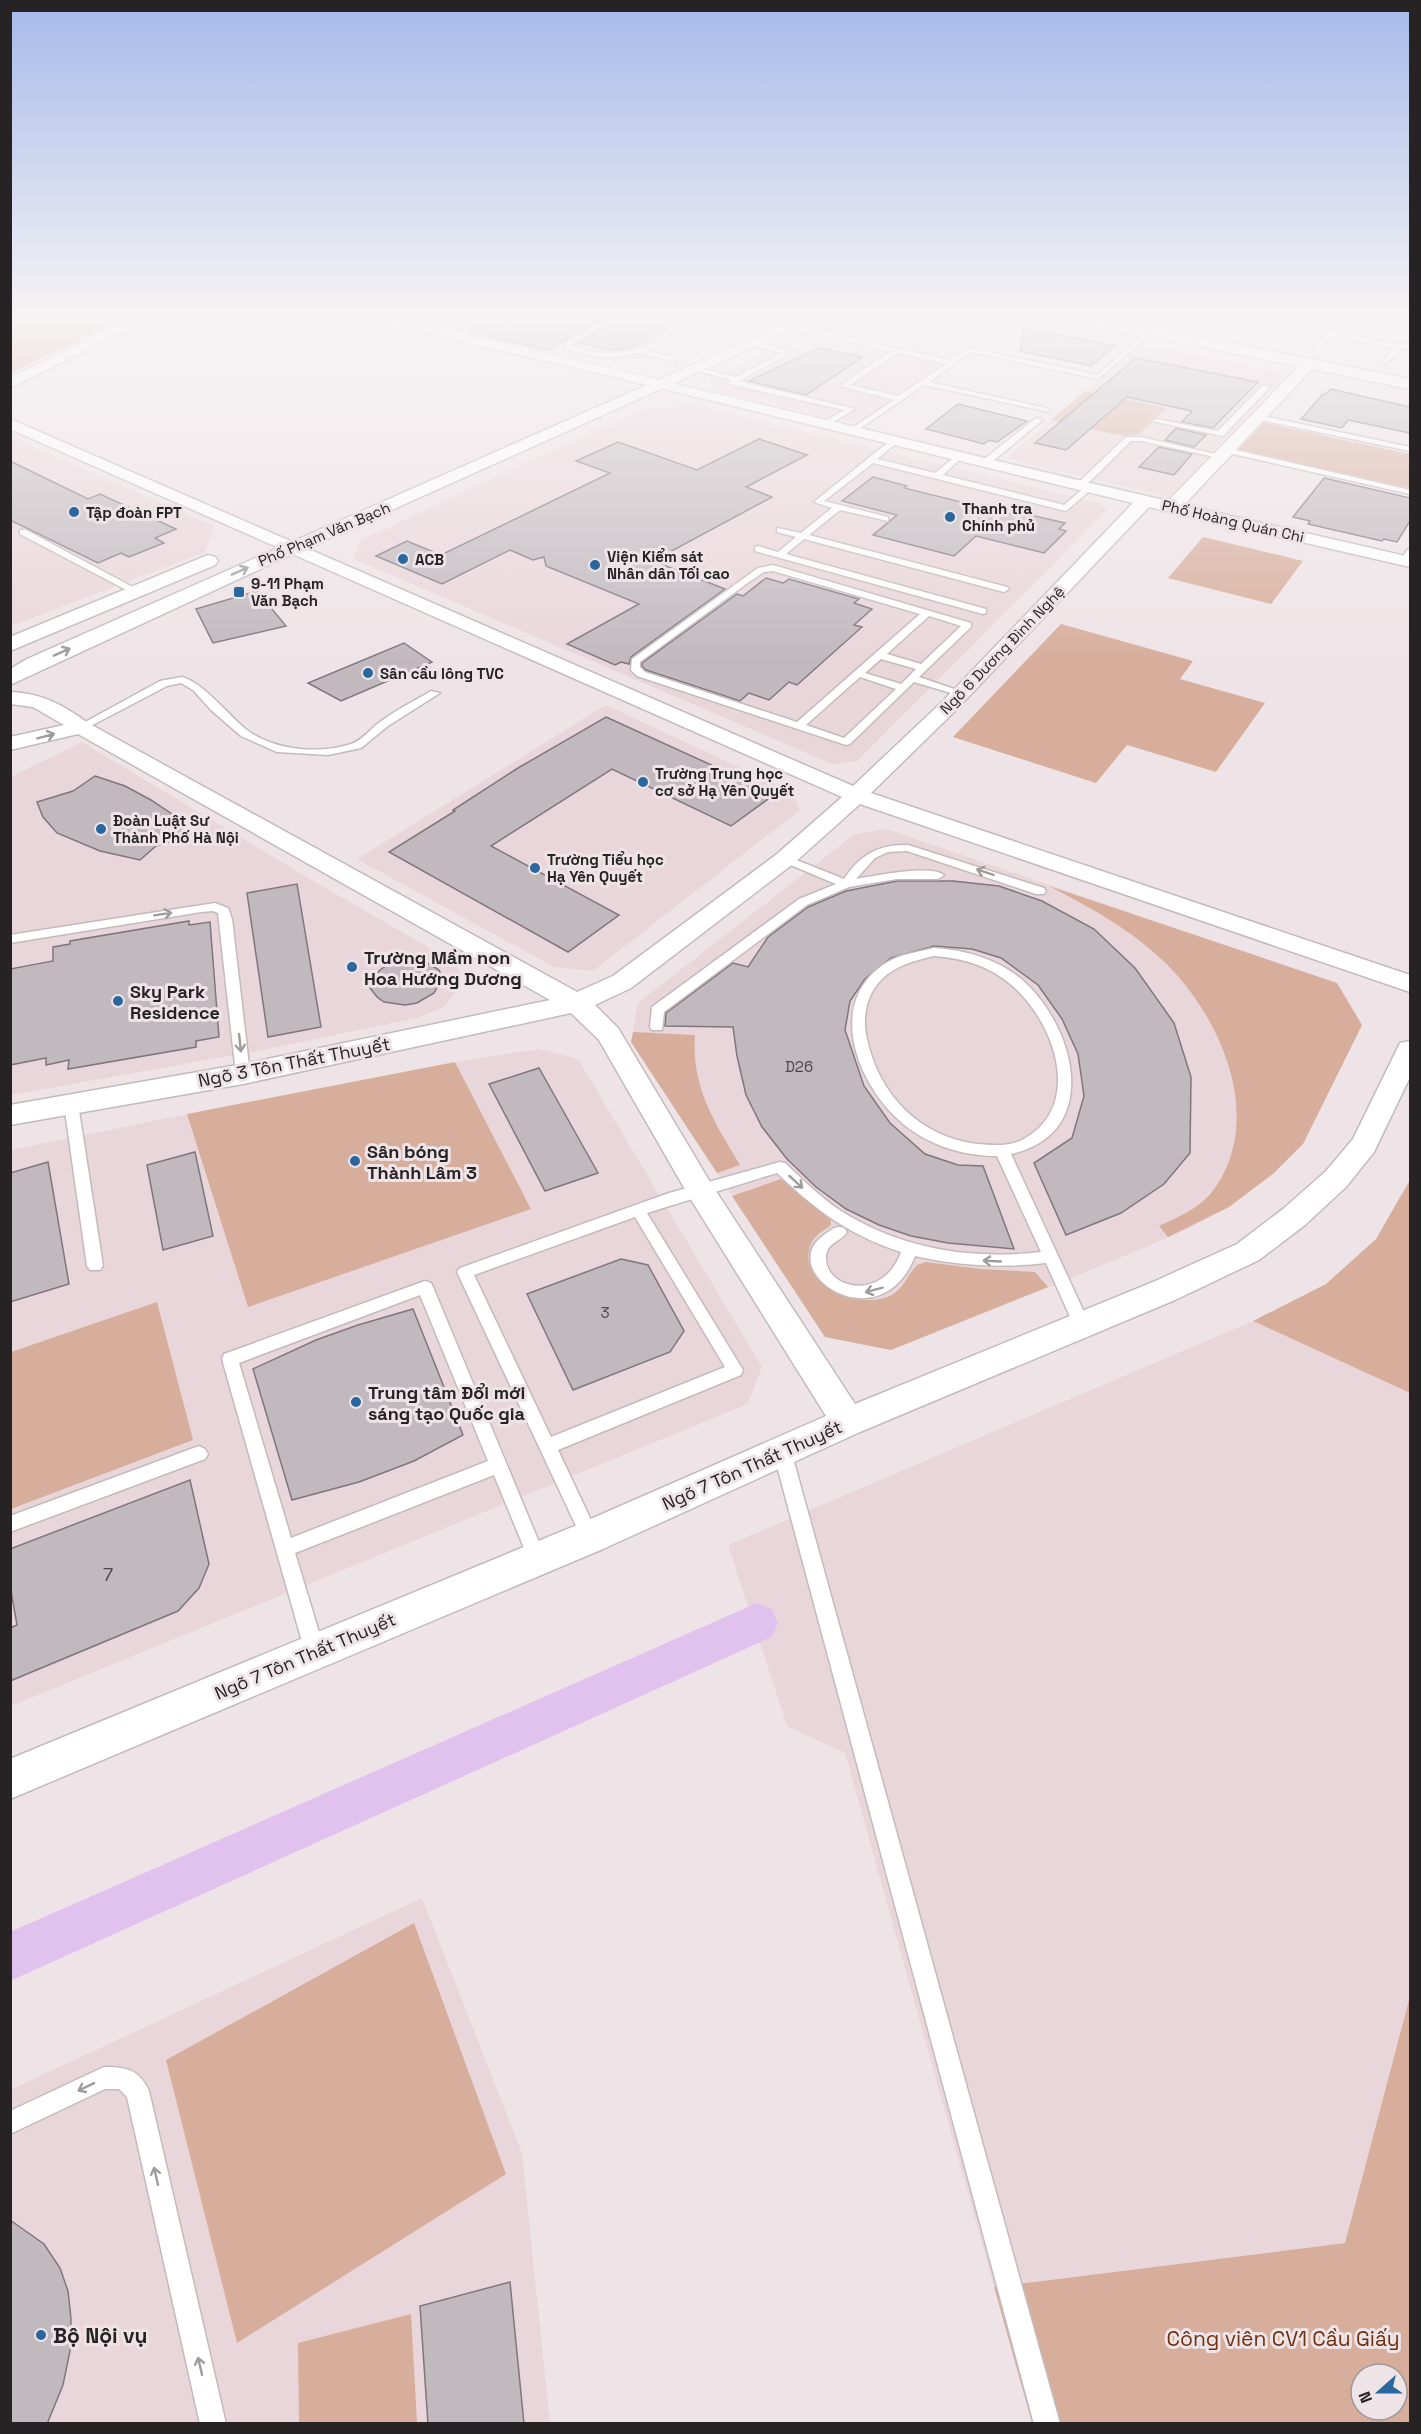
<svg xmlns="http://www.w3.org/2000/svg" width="1421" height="2434" viewBox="0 0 1421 2434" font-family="'Space Grotesk',sans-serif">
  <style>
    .built { fill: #e9d6db }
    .green { fill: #d7ae9c; fill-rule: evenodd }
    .forest { fill: #d3a089 }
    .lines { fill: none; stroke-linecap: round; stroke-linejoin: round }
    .canal { fill: #e1c2ee; fill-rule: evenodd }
    .building { fill: #c1b9be; stroke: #7f777d; stroke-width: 1.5 }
    .service-casing { stroke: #c4babc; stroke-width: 3 }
    .minor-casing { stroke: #c4babc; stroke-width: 3 }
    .secondary-casing { stroke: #c4babc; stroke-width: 3 }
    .service { fill: #fff; fill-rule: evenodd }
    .minor { fill: #fff; fill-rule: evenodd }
    .secondary { fill: #fff; fill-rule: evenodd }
    .oneway { stroke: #9e9c9c }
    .poi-dot { fill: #29679e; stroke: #eee4e7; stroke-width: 2 }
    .labels { text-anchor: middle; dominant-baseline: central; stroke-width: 6; stroke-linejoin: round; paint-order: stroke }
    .far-poi-label { font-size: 15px; font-weight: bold; fill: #272324; stroke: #eee4e7; text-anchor: start }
    .far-street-label { font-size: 15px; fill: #272324; stroke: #eee4e7 }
    .number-label { font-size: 15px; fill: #4e484a }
    .poi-label { font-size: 18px; font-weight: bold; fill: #272324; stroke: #eee4e7; text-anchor: start }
    .street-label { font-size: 18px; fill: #272324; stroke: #eee4e7 }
    .near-number-label { font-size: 18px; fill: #4e484a }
    .near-poi-label { font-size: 21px; font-weight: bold; fill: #272324; stroke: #eee4e7; text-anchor: start }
    .near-park-label { font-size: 21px; fill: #6e300f; stroke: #eee4e7 }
  </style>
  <rect width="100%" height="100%" fill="#eee4e7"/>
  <g class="built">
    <path d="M493 321H728L641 359 603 361 547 350Z"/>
    <path d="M838 321H1018L977 350 964 347 949 357 822 329Z"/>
    <path d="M1229 321H1410V355L1264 328Z"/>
    <path d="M809 335 944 364 857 424 715 391 710 380Z"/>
    <path d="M1141 344 1287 373 1169 497 1006 459Z"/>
    <path d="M695 405 1098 503 1108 509 857 761 832 764 354 559 361 540 643 409Z"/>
    <path d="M11 437 214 526 205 552 11 626Z"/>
    <path d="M606 705 792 792 800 810 593 971 554 967 357 859Z"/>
    <path d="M82 742 310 879 454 962 461 973 460 987 444 1007 417 1018 258 1051 11 1095V777Z"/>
    <path d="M886 829 1337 983 1362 1025 1303 1144 1274 1173 1229 1207 1186 1230 1062 1282 891 1350 825 1337 631 1042 638 1003 855 834Z"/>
    <path d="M539 1049 578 1059 762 1367 748 1404 11 1706V1150L187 1114 249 1306 531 1209 455 1062Z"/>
    <path d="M1253 1321 1410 1393V1996L1345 2243 994 2287 845 1753 787 1726 728 1545Z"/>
    <path d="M422 1898 522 2153 550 2423H11L10 2090Z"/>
  </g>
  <g class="green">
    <path d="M1085 391 1166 408 1139 434 1123 436 1051 420Z"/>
    <path d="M1264 423 1410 454V488L1238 450Z"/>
    <path d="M1203 537 1303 561 1271 604 1168 578Z"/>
    <path d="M1061 624 1193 661 1180 679 1265 703 1216 772 1127 745 1096 783 953 737Z"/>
    <path d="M1049 886 1337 983 1362 1025 1303 1144 1274 1173 1229 1207 1168 1237 1159 1226C1179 1217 1202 1207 1215 1188 1262 1120 1225 1029 1176 974 1141 935 1095 910 1049 886Z"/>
    <path d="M633 1032 695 1035C691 1087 715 1123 740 1165L717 1173 631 1042Z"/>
    <path d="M455 1062 531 1209 248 1307 187 1114Z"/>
    <path d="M781 1179 831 1220V1225C824 1231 815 1234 811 1244 795 1283 857 1311 890 1296 904 1289 907 1275 917 1265L926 1262 981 1269 1035 1272 1048 1287 891 1350 825 1337 732 1196Z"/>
    <path d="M1410 1180V1393L1253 1321 1326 1284 1376 1239Z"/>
    <path d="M157 1302 193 1440 11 1509V1352Z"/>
    <path d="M414 1923 506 2174 237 2343 166 2060Z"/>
    <path d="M1410 1996V2423H1032L994 2287 1345 2243ZM1361 2374H1397V2410H1361Z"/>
    <path d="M411 2314 417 2423H299L298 2343Z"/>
  </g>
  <path class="forest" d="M18 321H119L11 373V328Z"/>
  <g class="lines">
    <path class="canal" d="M757 1603 772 1609 778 1623 772 1637 10 1981V1932Z"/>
  </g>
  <g class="building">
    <path d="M470 321H598L547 350 469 332Z"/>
    <path d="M614 321H677L630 348 613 350 579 343Z"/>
    <path d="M1024 328 1115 346 1091 366 1020 351Z"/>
    <path d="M819 348 862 357 806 395 749 381Z"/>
    <path d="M1136 358 1258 382 1213 428 1182 422 1192 411 1127 397 1066 450 1035 443Z"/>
    <path d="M1331 389 1410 407V433L1348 420 1342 428 1301 419 1323 394H1326Z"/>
    <path d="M958 404 1027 421 997 442 989 440 984 444 926 429Z"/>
    <path d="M1176 428 1206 435 1194 447 1165 440Z"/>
    <path d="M759 439 807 455 746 487 772 497 653 561 725 589 631 657 629 664 621 662 615 665 567 644 639 604 546 566 544 557 533 560 510 550 442 584 376 556 407 541 441 555 610 473 576 461 618 442 697 470Z"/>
    <path d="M1159 447 1192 454 1174 475 1139 467Z"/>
    <path d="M10 461 88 499 100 494 176 529 155 538 164 543 129 557 121 553 98 563 10 520Z"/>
    <path d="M873 477 907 486 904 488 1018 516 1022 513 1065 523 1059 529 1066 531 1044 553 976 536 954 556 873 535 897 515 842 501Z"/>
    <path d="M1324 478 1410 498V521L1397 542 1384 539 1382 541 1308 524 1310 521 1293 517Z"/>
    <path d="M766 578 783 583 789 579 859 599 854 603 872 609 854 625 862 627 797 685 789 682 769 700 749 693 740 701 646 670 642 666V663L737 594 743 596Z"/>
    <path d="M257 591 286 626 213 643 196 609Z"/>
    <path d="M404 643 432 662 341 701 308 683Z"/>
    <path d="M606 717 775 794 731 826 612 769 491 846 619 915 568 952 389 852 455 811 453 810 518 768Z"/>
    <path d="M95 776 125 786 151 800 175 816 192 834 156 846 140 860 100 851 57 833 43 817 37 802 73 791Z"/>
    <path d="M897 881H953L999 886 1042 901 1094 929 1135 968 1174 1023 1191 1077 1190 1153 1164 1184 1121 1213 1066 1235 1034 1163 1072 1138 1084 1096 1078 1054 1062 1019 1038 985 1001 958 972 949 934 946 891 958 865 979 850 1001 845 1030 864 1086 890 1123 925 1154 958 1165 983 1166 1014 1249 948 1243 911 1236 879 1225 846 1209 816 1187 787 1159 762 1127 746 1095 737 1056 733 1027 665 1026 666 1013 733 963 748 967 768 937 808 907 846 891Z"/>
    <path d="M297 884 321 1027 268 1037 247 893Z"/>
    <path d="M189 921V925L210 922 219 1037 196 1041V1047L68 1069 69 1060 46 1065V1058L10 1065V969L53 961V947L70 944V941Z"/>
    <path d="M412 959 423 960 439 970 442 978 434 993 417 1003 405 1005 384 1002 377 997 367 984 380 970 389 964Z"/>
    <path d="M539 1068 598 1173 545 1191 489 1084Z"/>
    <path d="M195 1152 213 1236 163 1250 147 1165Z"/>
    <path d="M48 1162 69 1284 10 1302V1173Z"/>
    <path d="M621 1259 648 1265 684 1331 670 1352 573 1390 527 1294Z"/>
    <path d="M413 1309 463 1435 414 1461 359 1482 292 1500 253 1369 316 1340 358 1325Z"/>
    <path d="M190 1480 209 1564 199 1588 178 1611 10 1681V1628L17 1625 10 1585V1549Z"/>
    <path d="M10 2220 44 2244 60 2268 68 2291 71 2319 70 2351 63 2385 47 2424H10Z"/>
    <path d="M510 2282 524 2424H428L420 2306Z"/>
  </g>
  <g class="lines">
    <g class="service-casing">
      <g id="service">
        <path d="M603 321H612L571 345C616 366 659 342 699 321H708L648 351 677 358 674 362 641 353 605 358 572 351 564 346 566 342Z"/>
        <path d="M711 321H723L749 329 746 331Z"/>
        <path d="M1222 321H1228L1227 333 1222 332Z"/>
        <path d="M1339 321H1346L1335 333 1355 336 1368 321H1375L1361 338 1400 345 1410 344V348L1402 349 1386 364 1382 362 1395 348 1332 336 1318 350H1314V348Z"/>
        <path d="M792 325 950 360 970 348 1097 375 1148 331 1153 332 1098 379 971 352 929 382 1046 408 1050 410 1049 412 924 385 852 434 848 432 849 430 894 400 840 386 891 351 790 328ZM898 353 946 364 898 396 850 385Z"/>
        <path d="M754 342 792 352 739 381 855 409 825 427 821 425 822 423 844 410 729 384 731 380 691 369 695 367 736 377 782 353 752 345Z"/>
        <path d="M1263 385 1270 387 1223 436 1152 421 1156 419 1218 431Z"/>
        <path d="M1258 415 1410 447V451L1255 419V415Z"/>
        <path d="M1036 418 1043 420 988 465H982V461Z"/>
        <path d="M1126 437H1141L1224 456 1220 458 1141 441H1131L1083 488H1077V484Z"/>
        <path d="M891 440 898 442 877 459 935 473 957 455 961 457 960 459 943 475 1064 505 1086 486 1093 488 1066 511 873 463 824 501 888 517V521L840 510 809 535 1007 587 1009 589 1004 592 804 539 786 554 986 609V613L983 614 755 551V547L758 546 778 552 796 537 777 532V528L801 533 832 508 814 502Z"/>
        <path d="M1227 448 1410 490V494L1224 452 1223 450Z"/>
        <path d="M20 530H26L142 592 134 594 20 534Z"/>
        <path d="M1410 549 1409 560 1402 562 1401 560 1407 550Z"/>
        <path d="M773 565 971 623V627L919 677 966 693 961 696 914 682 850 744 846 745 637 676 631 670 632 659 758 568ZM773 571 920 614 797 722 645 672 640 667V662L749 582 764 572ZM929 616 961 626 921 664 887 654ZM881 659 916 669 901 684 865 673ZM860 677 896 689 844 738 806 725Z"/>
        <path d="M182 677C203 683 225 711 242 726 269 750 317 755 351 744 362 741 371 728 380 722 396 710 414 701 431 691L440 693 388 726 361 748 328 755 277 752 241 736 211 710 193 690 181 683 167 686 85 729 76 727 160 681Z"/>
        <path d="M908 845 1044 888 1046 891 1044 894H1036L907 851 888 852 875 858 856 879C873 876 932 864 944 875L938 879H897L849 887 807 905 664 1012 662 1030H652L650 1027 652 1007 799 899 836 884 781 861V857H789L844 879C860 855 878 844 908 845Z"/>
        <path d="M215 903 228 908 232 919 250 1074 243 1079 236 1074 218 913 213 911 201 912 10 943V935Z"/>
        <path d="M934 948C965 950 995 958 1020 978 1075 1024 1104 1133 1011 1154L1090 1325 1088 1330 1082 1332 1076 1330 1046 1263C1001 1268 959 1266 915 1256 880 1345 773 1271 824 1235 831 1230 836 1225 844 1228L847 1232C842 1240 830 1243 827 1251 817 1287 882 1306 901 1252 849 1235 817 1211 777 1173L647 1213 743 1370 741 1375 558 1450 599 1537 596 1543 590 1545 584 1543 457 1272 460 1268 669 1193 780 1162 785 1163C803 1180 821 1198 841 1211 901 1249 971 1260 1041 1252L997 1156C968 1156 938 1148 914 1132 862 1098 820 1005 886 963 900 954 918 952 934 948ZM934 956C962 958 987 965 1009 983 1054 1019 1086 1106 1022 1140 1008 1147 992 1145 977 1144 920 1137 879 1095 867 1039 862 1019 866 995 881 980 896 965 914 961 934 956ZM635 1217 725 1367 551 1437 474 1275Z"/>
        <path d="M71 1099 78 1104 103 1266 100 1270H90L87 1266 64 1104Z"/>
        <path d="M425 1281 431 1283 433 1287 546 1559 543 1565 537 1567 531 1565 494 1475 295 1553 325 1652 322 1659 315 1661 308 1659 305 1652 222 1359 224 1354ZM420 1295 488 1461 291 1538 239 1363Z"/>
        <path d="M782 1443 788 1446 791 1451 1060 2424H1034L773 1451 776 1446Z"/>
        <path d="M199 1446 205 1449 208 1454 205 1459 10 1532V1516Z"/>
        <path d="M104 2067C126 2067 139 2069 149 2091L226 2424H200L127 2097 119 2089H105L10 2134V2111Z"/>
      </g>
    </g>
    <g class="minor-casing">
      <g id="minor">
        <path d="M127 321H145L10 388V378Z"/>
        <path d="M383 321H409C663 379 915 443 1168 501L1304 361 1309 360 1316 364 1314 367 1184 505 1410 557V567L1149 507 956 710 871 793 1410 975V992L860 804 793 864 631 988 595 1005 618 1028 710 1182 855 1404 1153 1282 1237 1244 1283 1209 1326 1171 1353 1139 1400 1043 1410 1041V1077L1374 1152 1346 1187 1305 1225 1259 1260 1175 1300 860 1432 603 1549 10 1799V1759L577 1525 826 1416 690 1198 599 1040 571 1013 243 1084 10 1125V1105L243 1064 550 1000 78 734 10 750V737L64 725 33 707 10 704V692C42 693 63 705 88 723L577 992 613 976 777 854 842 797 10 429V419L853 786 942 702 1133 503 606 375 390 325Z"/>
      </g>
    </g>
    <g class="secondary-casing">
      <g id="secondary">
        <path d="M792 321H812L267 566 10 685V669L27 659Z"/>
        <path d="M1086 321H1117L1410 379V389L1093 325Z"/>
        <path d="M208 555 215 557 218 561 215 565 10 651V637Z"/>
      </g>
    </g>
    <use href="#service" class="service"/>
    <use href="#minor" class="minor"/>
    <use href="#secondary" class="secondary"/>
  </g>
  <defs><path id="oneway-shaft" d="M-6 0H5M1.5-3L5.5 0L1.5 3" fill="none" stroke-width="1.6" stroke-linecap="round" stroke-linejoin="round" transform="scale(1.5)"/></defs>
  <g class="oneway">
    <use href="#oneway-shaft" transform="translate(240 571) rotate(-24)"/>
    <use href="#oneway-shaft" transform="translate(62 652) rotate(-24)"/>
    <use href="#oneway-shaft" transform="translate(46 736) rotate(-15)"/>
    <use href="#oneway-shaft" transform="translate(985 872) rotate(-161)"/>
    <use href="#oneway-shaft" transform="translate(163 914) rotate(-9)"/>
    <use href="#oneway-shaft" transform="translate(240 1043) rotate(84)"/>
    <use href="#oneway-shaft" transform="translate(796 1182) rotate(42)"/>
    <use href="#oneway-shaft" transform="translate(992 1261) rotate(-177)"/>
    <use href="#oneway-shaft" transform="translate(874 1290) rotate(165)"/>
    <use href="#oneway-shaft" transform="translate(86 2087) rotate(154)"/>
    <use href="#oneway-shaft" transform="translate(156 2176) rotate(-103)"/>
    <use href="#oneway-shaft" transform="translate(200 2366) rotate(-103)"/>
  </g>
  <linearGradient id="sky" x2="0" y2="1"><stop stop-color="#a5baea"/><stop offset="0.48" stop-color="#f7f3f4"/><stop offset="1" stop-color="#f7f3f4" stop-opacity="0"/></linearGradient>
  <rect width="1421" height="662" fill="url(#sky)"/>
  <g class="poi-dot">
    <circle cx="74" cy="512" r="6"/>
    <circle cx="950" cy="517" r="6"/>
    <circle cx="403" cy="559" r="6"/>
    <circle cx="595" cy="565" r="6"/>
    <rect x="233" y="586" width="12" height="12" rx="3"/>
    <circle cx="368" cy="673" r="6"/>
    <circle cx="643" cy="782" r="6"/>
    <circle cx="101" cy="829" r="6"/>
    <circle cx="535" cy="868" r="6"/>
    <circle cx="352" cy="967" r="6"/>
    <circle cx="118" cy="1001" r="6"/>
    <circle cx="355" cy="1161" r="6"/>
    <circle cx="356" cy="1402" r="6"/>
    <circle cx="41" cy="2335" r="6"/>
  </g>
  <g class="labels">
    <g class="far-poi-label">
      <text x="962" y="508">Thanh tra<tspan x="962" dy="17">Chính phủ</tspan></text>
      <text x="86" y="512">Tập đoàn FPT</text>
      <text x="607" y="556">Viện Kiểm sát<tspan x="607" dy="17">Nhân dân Tối cao</tspan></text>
      <text x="415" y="559">ACB</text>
      <text x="251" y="583">9-11 Phạm<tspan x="251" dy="17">Văn Bạch</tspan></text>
      <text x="380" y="673">Sân cầu lông TVC</text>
      <text x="655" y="773">Trường Trung học<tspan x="655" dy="17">cơ sở Hạ Yên Quyết</tspan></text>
      <text x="113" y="820">Đoàn Luật Sư<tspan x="113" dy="17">Thành Phố Hà Nội</tspan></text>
      <text x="547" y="859">Trường Tiểu học<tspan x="547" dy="17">Hạ Yên Quyết</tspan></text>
    </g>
    <g class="far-street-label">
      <text transform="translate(1233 521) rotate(13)">Phố Hoàng Quán Chi</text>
      <text transform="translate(324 534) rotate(-23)">Phố Phạm Văn Bạch</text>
      <text transform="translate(1002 650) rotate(-46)">Ngõ 6 Dương Đình Nghệ</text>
    </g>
    <g class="number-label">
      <text x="799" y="1066">D26</text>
      <text x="605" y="1312">3</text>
    </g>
    <g class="poi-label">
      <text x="364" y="957">Trường Mầm non<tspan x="364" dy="21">Hoa Hướng Dương</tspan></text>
      <text x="130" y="991">Sky Park<tspan x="130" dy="21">Residence</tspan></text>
      <text x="367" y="1151">Sân bóng<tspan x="367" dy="21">Thành Lâm 3</tspan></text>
      <text x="368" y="1392">Trung tâm Đổi mới<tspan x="368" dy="21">sáng tạo Quốc gia</tspan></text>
    </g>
    <g class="street-label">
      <text transform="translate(294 1062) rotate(-11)">Ngõ 3 Tôn Thất Thuyết</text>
      <text transform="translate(752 1465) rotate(-24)">Ngõ 7 Tôn Thất Thuyết</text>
      <text transform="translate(305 1656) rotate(-23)">Ngõ 7 Tôn Thất Thuyết</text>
    </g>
    <g class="near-number-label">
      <text x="108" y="1574">7</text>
    </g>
    <g class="near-poi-label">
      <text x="53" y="2335">Bộ Nội vụ</text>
    </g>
    <g class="near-park-label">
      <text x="1283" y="2338">Công viên CV1 Cầu Giấy</text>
    </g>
  </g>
  <rect width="1421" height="2434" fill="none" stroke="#272324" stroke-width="24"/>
  <g transform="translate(1379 2392) rotate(249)"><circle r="28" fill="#eee4e7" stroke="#9e9799" stroke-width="1.5"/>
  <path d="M0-4.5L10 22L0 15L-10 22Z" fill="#29679e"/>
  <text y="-9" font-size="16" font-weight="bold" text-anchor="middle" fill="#272324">N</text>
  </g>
</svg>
